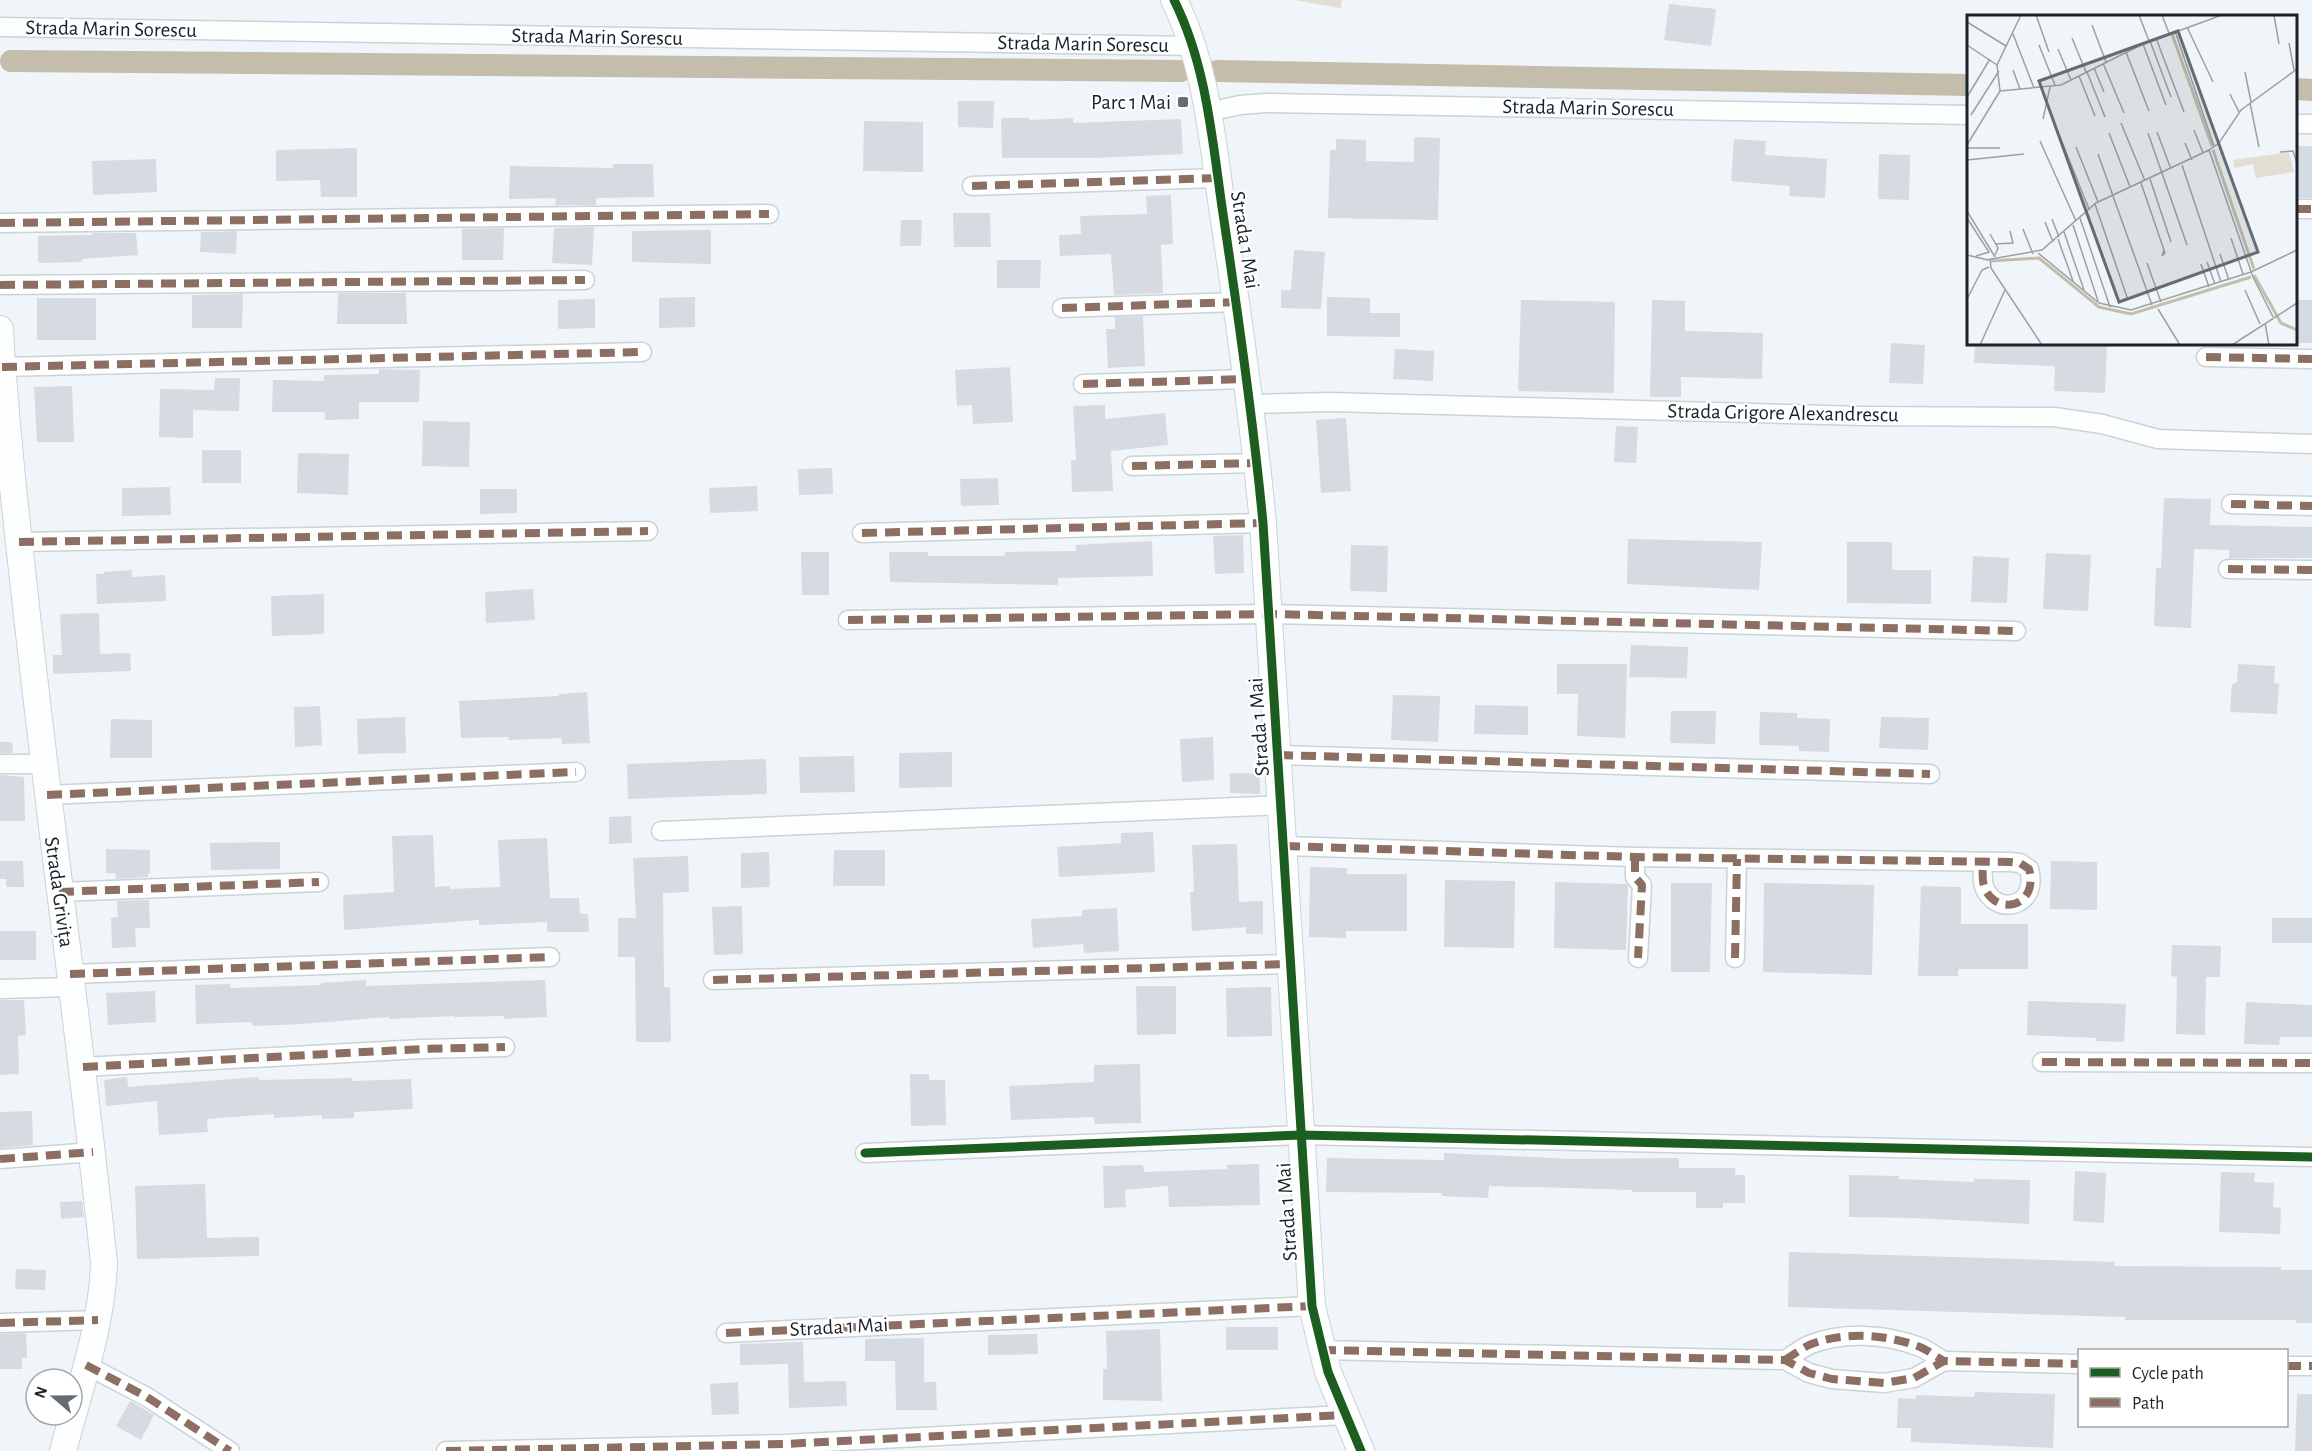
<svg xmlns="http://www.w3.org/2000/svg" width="2312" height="1451" viewBox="0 0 2312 1451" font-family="'Alegreya Sans',sans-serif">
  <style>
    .green { fill: #e3ded2 }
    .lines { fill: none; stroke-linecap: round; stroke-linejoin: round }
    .canal { stroke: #c5bdab; stroke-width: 22 }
    .building { fill: #d5dbe0 }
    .street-casing { stroke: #ccd2d7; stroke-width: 21 }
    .secondary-casing { stroke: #ccd2d7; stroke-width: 28 }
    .street { stroke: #fdfefe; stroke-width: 18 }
    .secondary { stroke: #fdfefe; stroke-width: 26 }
    .quiet { stroke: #8d6e63; stroke-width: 8; stroke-dasharray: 15 8; stroke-linecap: butt }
    .cycleway-casing { stroke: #fff; stroke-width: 13 }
    .cycleway { stroke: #1b5e20; stroke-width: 9 }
    .poi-dot { fill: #656c72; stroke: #fff; stroke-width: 2 }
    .labels { text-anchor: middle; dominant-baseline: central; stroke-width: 4.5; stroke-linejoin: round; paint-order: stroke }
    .street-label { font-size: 21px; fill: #1a2329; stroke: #fff }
    .poi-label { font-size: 21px; fill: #1a2329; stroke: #fff; text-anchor: end }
    .inset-river { fill: none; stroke: #c5bdab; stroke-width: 3 }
    .inset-road { fill: none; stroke: #9aa1a6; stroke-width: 1.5 }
    .view { fill: #656c72; fill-opacity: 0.15; stroke: #656c72; stroke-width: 3 }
    .inset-edge { fill: none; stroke: #1a2329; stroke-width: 3 }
  </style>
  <rect width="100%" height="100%" fill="#f0f5f9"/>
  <path class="green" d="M1294 0H1342L1341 8Z"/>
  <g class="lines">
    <g class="canal">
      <path d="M11 61 1181 71"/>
      <path d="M1217 71 1968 85"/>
      <path d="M2296 89 2312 90"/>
    </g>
  </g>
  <g class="building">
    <path d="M1669 4 1716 9 1711 46 1664 40Z"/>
    <path d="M958 101H994L993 128 958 127Z"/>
    <path d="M1001 118H1029V120L1073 118V123L1181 119 1183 154 1096 158H1002Z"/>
    <path d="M864 121 923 122V172L863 171Z"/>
    <path d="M1414 137 1440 138 1438 220 1328 218 1330 150H1336V139L1366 140V161L1414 162Z"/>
    <path d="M1734 139 1766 141 1765 155 1827 159 1825 198 1789 196 1790 186 1731 181Z"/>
    <rect x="2295" y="146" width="17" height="52"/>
    <path d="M357 148V197H321L320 180 276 181V150Z"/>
    <path d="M1879 154 1910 155 1909 200 1878 199Z"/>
    <path d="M156 159 157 192 93 195 92 161Z"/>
    <path d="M613 164H653L654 197 596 198V205H555L556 198 509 199 510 166 613 168Z"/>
    <path d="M1171 195 1173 244 1161 245 1163 293 1114 295 1111 254 1060 256 1059 235 1081 234 1080 216 1147 214 1146 196Z"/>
    <path d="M953 213H990L991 247H954Z"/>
    <path d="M901 220H922L921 246H900Z"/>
    <path d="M594 227 592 265 552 263 554 228Z"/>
    <path d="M504 228 503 260H462V229Z"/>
    <path d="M711 230V264L632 262V231Z"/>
    <path d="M237 231 236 254 200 252 201 232Z"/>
    <path d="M92 233H136L138 255 82 259V262L38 263V236L92 235Z"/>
    <path d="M1294 250 1325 252 1321 309 1281 308V290H1291Z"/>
    <path d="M997 260H1041L1040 288H997Z"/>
    <path d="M338 293H406L407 324H337Z"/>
    <path d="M243 294 242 328H192V295Z"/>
    <path d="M695 297V327L659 328V298Z"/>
    <path d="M1327 297 1370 298V313H1400V337L1327 336Z"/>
    <rect x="37" y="298" width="59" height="42"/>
    <path d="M595 299V328L558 329V300Z"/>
    <path d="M1521 300 1615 302 1614 393 1518 391Z"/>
    <path d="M1652 300 1685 301V331L1763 333 1762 379 1681 377V397H1650Z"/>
    <rect x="2295" y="300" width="17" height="43"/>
    <path d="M1143 316 1145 366 1108 368 1106 329H1115V317Z"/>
    <path d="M1891 343 1925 345 1923 384 1889 383Z"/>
    <path d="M1975 344H2107L2105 393 2054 391 2055 366 1974 363Z"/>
    <path d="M1395 349 1434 351 1433 381 1393 379Z"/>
    <path d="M1010 367 1013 422 973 424 972 405 957 406 955 370Z"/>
    <path d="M379 369 420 370 419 402H359V419L325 420V412H272L273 380 324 381V375L379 374Z"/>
    <path d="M215 378H240L239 411 193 410V438L159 437 160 389 214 390Z"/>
    <path d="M72 386 74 442H37L34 387Z"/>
    <path d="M1105 405V419L1165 413 1168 445 1111 451 1113 491 1072 492 1071 460H1076L1073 406Z"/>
    <path d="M1346 418 1351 491 1321 493 1316 420Z"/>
    <path d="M423 421 470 422 469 467 422 466Z"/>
    <path d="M1616 426 1638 427 1636 463 1614 462Z"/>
    <rect x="202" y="450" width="39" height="33"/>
    <path d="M298 453 349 454 348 495 297 493Z"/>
    <path d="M832 468 833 494 799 495 798 469Z"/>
    <path d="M998 478 999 505 961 506 960 479Z"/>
    <path d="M757 486 758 511 710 513 709 488Z"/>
    <path d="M170 487 171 515 122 516V488Z"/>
    <path d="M480 489H517V513L480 514Z"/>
    <path d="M2164 498 2211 499 2210 525 2312 527V558H2229V550L2194 549 2191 628 2154 626 2156 568H2161Z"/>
    <path d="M1243 535 1244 573 1215 574 1213 536Z"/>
    <path d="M1628 539 1762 542 1759 590 1627 584Z"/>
    <path d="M1152 541 1153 576 1058 578V585L890 582 889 552H928V556H1005V552L1076 551V545Z"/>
    <path d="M1847 542H1892V570H1931V604L1847 603Z"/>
    <path d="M1351 545 1388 546 1387 592 1350 591Z"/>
    <path d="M801 552H829V595H802Z"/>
    <path d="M2046 553 2091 555 2088 611 2043 609Z"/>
    <path d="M1973 556 2009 558 2007 603 1971 602Z"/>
    <path d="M132 570V577L165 575 166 601 97 604 96 574H104V572Z"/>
    <path d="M533 589 535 620 486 623 485 592Z"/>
    <path d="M324 594V634L272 636 271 596Z"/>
    <path d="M99 613 100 654 130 653 131 671 53 674V655H62L60 614Z"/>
    <path d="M1631 645 1688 647 1687 678 1629 677Z"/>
    <path d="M1557 664H1627L1625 738 1577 736 1578 694H1557Z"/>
    <path d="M2238 664 2275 666 2274 683 2279 684 2277 714 2230 712 2232 684 2237 682Z"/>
    <path d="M587 692 590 743 562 744 561 738 509 740 508 737 461 738 459 701 559 696V694Z"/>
    <path d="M1393 695 1440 696 1438 742 1391 740Z"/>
    <path d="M1475 705 1528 706V735L1474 734Z"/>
    <path d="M320 706 322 745 295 747 294 707Z"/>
    <path d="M1671 711H1716L1715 744 1670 743Z"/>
    <path d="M1760 712 1797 713V718L1830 719 1829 752 1799 751V746L1759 745Z"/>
    <path d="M405 717 406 753 358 754 357 719Z"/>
    <path d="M1881 717 1929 718 1928 750 1879 748Z"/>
    <path d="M111 719 152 720V758H110Z"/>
    <path d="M1213 737 1214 780 1182 782 1180 739Z"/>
    <path d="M0 742H12L13 753H0Z"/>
    <path d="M952 752V787L899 788V753Z"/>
    <path d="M854 756 855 792 800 793 799 757Z"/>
    <path d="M766 759 767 794 628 799 627 764Z"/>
    <path d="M1230 773 1260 774V794L1230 793Z"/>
    <path d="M0 775 24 777 25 821H0Z"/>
    <path d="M631 816 632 843 609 844V817Z"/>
    <path d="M1153 832 1155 872 1059 877 1057 847 1121 843V833Z"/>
    <path d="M433 835 435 887 450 886V889L500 887 498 840 547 838 550 898H579L580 914H588L589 932H547V922L479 925V920L344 930 343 895 394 892 392 836Z"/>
    <path d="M280 842V869L211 870 210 843Z"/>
    <path d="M1237 844 1239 902 1263 901V934H1246V927L1192 931 1190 892H1194L1192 845Z"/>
    <path d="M106 849 150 850V873H148V877L116 879 115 873H106Z"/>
    <path d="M834 850H885V886H833Z"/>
    <path d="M769 852 770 887 741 888V853Z"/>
    <path d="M688 856 689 892 663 893 664 987H670L671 1042H636L635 957H618V918H636L633 858Z"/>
    <path d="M0 861H23L24 887H6V879H0Z"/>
    <path d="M2051 861 2097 862V910L2050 909Z"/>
    <path d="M1310 867 1347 868V874H1407V931H1346V938L1309 937Z"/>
    <path d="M1445 880 1515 881 1514 948 1444 947Z"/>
    <path d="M1555 882 1626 884 1628 886 1626 950 1554 948Z"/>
    <path d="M1671 883H1712L1710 972H1671Z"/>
    <path d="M1764 883 1874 885 1872 975 1763 972Z"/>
    <path d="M1921 886 1961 887V924H2028V969H1958V976H1918Z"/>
    <path d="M149 900 150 928H135L136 947 112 948 111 918 118 917 117 901Z"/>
    <path d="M742 906 743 954 714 955 712 907Z"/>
    <path d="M1117 908 1119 951 1084 953 1083 944 1033 948 1031 919 1082 916V910Z"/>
    <rect x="2272" y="918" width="40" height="25"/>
    <rect x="0" y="931" width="36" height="29"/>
    <path d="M2172 945 2221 946 2220 977H2206L2205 1035 2176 1034 2177 977 2171 976Z"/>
    <path d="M366 980V986L545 980 547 1017 504 1019V1016L454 1017V1016L389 1019V1017L302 1024 253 1026 252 1022 196 1024 195 985 230 984V988L321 985V983Z"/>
    <path d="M1136 986H1176V1034L1137 1035Z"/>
    <path d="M1271 987 1272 1036 1227 1037 1226 988Z"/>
    <path d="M155 991 156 1022 108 1025 106 993Z"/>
    <path d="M0 1000H24L26 1035 18 1036 19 1074 0 1075Z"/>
    <path d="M2028 1001 2126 1004 2124 1042 2096 1041V1038L2027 1035Z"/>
    <path d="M2246 1002 2312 1005V1037H2280L2279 1045 2244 1044Z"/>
    <path d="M1140 1064 1141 1123 1095 1124 1094 1117 1011 1120 1009 1086 1094 1082V1065Z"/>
    <path d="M910 1074H929V1080H945L946 1125 911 1126Z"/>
    <path d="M127 1077 128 1087 259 1077V1080L352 1078V1081L411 1079 413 1109 354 1112V1118L322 1119V1115L274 1118V1114L207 1119 208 1132 159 1135 157 1101 106 1106 104 1080Z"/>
    <path d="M32 1111 33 1145 0 1148V1112Z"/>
    <path d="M1444 1153 1573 1159 1679 1158V1168H1735V1175H1745V1203H1723V1208H1696V1192H1632V1190L1572 1188 1489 1186 1488 1198 1442 1196V1193L1326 1192 1327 1158 1444 1160Z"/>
    <path d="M1259 1164 1260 1205 1169 1207 1168 1186 1125 1190 1126 1207 1104 1208 1103 1166 1143 1165 1144 1172 1227 1169V1165Z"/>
    <path d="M2075 1171 2106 1173 2104 1223 2073 1221Z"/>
    <path d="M2221 1172 2255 1173 2254 1182 2274 1183 2273 1207 2281 1208 2280 1234 2219 1232Z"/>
    <path d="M1849 1175 1899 1176V1179L1974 1182V1179L2030 1180 2029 1224 1916 1218 1849 1217Z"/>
    <path d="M205 1184 207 1238 259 1237V1256L137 1259 135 1186Z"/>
    <path d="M82 1201 84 1217 61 1219 60 1202Z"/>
    <path d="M1789 1252 2115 1262 2114 1266 2281 1267V1270H2312V1323H2296V1320H2125V1317L1788 1307Z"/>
    <path d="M16 1269 46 1270 45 1290 15 1289Z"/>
    <rect x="1226" y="1327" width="52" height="23"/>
    <path d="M1160 1329 1162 1401 1103 1400V1369H1107L1106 1331Z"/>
    <path d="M26 1333 27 1358H22V1369H0V1334Z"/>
    <path d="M1037 1334 1038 1354 988 1355V1335Z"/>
    <path d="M924 1338V1382H936L937 1410H896L895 1361H865V1339Z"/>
    <path d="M803 1342 804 1382 846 1381 847 1406 789 1408 788 1364 740 1365V1344Z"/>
    <path d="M738 1382 739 1414 712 1415 710 1384Z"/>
    <path d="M1975 1392 2055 1394 2053 1448 1911 1442V1428H1897L1898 1398 1916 1399V1395L1974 1397Z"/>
    <path d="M2297 1394H2312V1451H2295Z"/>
    <path d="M130 1401 154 1415 141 1440 116 1426Z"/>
  </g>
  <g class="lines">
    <g class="street-casing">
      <g id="street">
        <path d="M0 27 1194 46"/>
        <path d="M1208 112 1240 105 1266 103 1968 115"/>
        <path d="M2296 124H2312"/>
        <path d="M972 186 1218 178"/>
        <path d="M2296 209H2312"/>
        <path d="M0 223 769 214"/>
        <path d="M0 285 585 280"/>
        <path d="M1062 308 1237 302"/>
        <path d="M2206 357 2312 359"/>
        <path d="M2 367 642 352"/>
        <path d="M1083 384 1248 379"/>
        <path d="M1251 404 1329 402 1864 416 2054 417 2102 424 2158 439 2312 444"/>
        <path d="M1132 466 1257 463"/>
        <path d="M2231 504 2312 506"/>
        <path d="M862 533 1263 523"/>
        <path d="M19 542 648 531"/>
        <path d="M2228 569 2312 570"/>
        <path d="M848 620 1270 614 2016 631"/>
        <path d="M1278 755 1930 774"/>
        <path d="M0 764H43"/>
        <path d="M47 795 576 772"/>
        <path d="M661 831 1282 805"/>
        <path d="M1285 846 1635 857 2010 862 2020 863 2029 869C2039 904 2001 917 1986 891 1981 882 1983 871 1983 862"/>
        <path d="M1635 857V877L1642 885 1638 958"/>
        <path d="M59 892 319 882"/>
        <path d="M1735 958 1737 859"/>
        <path d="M70 974 550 957"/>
        <path d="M713 980 1291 964"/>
        <path d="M0 989 72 987"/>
        <path d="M2042 1062 2312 1063"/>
        <path d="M83 1067 422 1049 505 1047"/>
        <path d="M865 1153 1300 1135 2312 1157"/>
        <path d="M0 1159 93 1152"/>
        <path d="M0 1323 98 1320"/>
        <path d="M726 1333 1312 1306"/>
        <path d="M1321 1350 1785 1360 1809 1373 1832 1379 1884 1383 1914 1378 1944 1361 2080 1364"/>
        <path d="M1785 1360C1793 1355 1801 1349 1809 1345 1843 1331 1886 1334 1920 1347 1928 1350 1936 1357 1944 1361"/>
        <path d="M86 1365 147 1397 230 1451"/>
        <path d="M2286 1366H2312"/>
        <path d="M446 1451 784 1444 1345 1415"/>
      </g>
    </g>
    <g class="secondary-casing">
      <g id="secondary">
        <path d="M1174 0C1206 64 1212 137 1222 207 1238 313 1253 417 1263 523L1312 1306 1328 1372 1361 1451"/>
        <path d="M0 329C5 418 15 508 25 597 49 819 81 1041 104 1263 102 1327 79 1390 63 1451"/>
      </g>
    </g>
    <use href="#street" class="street"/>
    <use href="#secondary" class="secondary"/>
    <g class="quiet">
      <path d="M972 186 1218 178"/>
      <path d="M2296 209H2312"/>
      <path d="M0 223 769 214"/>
      <path d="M0 285 585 280"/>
      <path d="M1062 308 1237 302"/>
      <path d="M2206 357 2312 359"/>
      <path d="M2 367 642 352"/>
      <path d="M1083 384 1248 379"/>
      <path d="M1132 466 1257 463"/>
      <path d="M2231 504 2312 506"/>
      <path d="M862 533 1263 523"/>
      <path d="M19 542 648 531"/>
      <path d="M2228 569 2312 570"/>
      <path d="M848 620 1270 614 2016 631"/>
      <path d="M1278 755 1930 774"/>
      <path d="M47 795 576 772"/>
      <path d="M1285 846 1635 857 2010 862 2020 863 2029 869C2039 904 2001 917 1986 891 1981 882 1983 871 1983 862"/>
      <path d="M1635 857V877L1642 885 1638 958"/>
      <path d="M59 892 319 882"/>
      <path d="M1735 958 1737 859"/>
      <path d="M70 974 550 957"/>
      <path d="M713 980 1291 964"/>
      <path d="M2042 1062 2312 1063"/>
      <path d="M83 1067 422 1049 505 1047"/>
      <path d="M0 1159 93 1152"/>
      <path d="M0 1323 98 1320"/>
      <path d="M726 1333 1312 1306"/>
      <path d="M1321 1350 1785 1360 1809 1373 1832 1379 1884 1383 1914 1378 1944 1361 2080 1364"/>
      <path d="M1785 1360C1793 1355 1801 1349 1809 1345 1843 1331 1886 1334 1920 1347 1928 1350 1936 1357 1944 1361"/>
      <path d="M86 1365 147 1397 230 1451"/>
      <path d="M2286 1366H2312"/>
      <path d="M446 1451 784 1444 1345 1415"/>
    </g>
    <g class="cycleway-casing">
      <g id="cycleway">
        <path d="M1174 0C1206 64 1212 137 1222 207 1238 313 1253 417 1263 523L1312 1306 1328 1372 1361 1451"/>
        <path d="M865 1153 1300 1135 2312 1157"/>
      </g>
    </g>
    <use href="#cycleway" class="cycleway"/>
  </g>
  <rect class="poi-dot" x="1177" y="96" width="12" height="12" rx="3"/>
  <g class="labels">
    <g class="street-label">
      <text transform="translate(111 29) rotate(1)">Strada Marin Sorescu</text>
      <text transform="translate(597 37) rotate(1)">Strada Marin Sorescu</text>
      <text transform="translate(1083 44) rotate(1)">Strada Marin Sorescu</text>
      <text transform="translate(1588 108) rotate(1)">Strada Marin Sorescu</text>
      <text transform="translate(1245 240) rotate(81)">Strada 1 Mai</text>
      <text transform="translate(1783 413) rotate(1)">Strada Grigore Alexandrescu</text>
      <text transform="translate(1259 727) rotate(-94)">Strada 1 Mai</text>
      <text transform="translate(59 892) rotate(82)">Strada Grivița</text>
      <text transform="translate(1287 1212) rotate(-94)">Strada 1 Mai</text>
      <text transform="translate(839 1327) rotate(-3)">Strada 1 Mai</text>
    </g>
    <g class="poi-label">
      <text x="1171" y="102">Parc 1 Mai</text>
    </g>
  </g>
  <g transform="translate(1967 15)">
    <rect width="330" height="330" fill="#f0f5f9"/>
    <path d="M322 137 327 157 289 163 286 149 267 153 266 145Z" fill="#e3ded2"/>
    <path class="inset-river" d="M205 19 245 131M246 135 287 254M24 246 72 243 132 292 164 299 284 262M287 260 314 308 330 315"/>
    <path class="inset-road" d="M69 0 82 37M172 0 182 26M195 0 202 18M307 0 312 29M0 7 39 31M125 10 139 47M220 12 246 67M208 16 247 131M46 19 67 73M105 23 119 57M189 23 217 97M183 26 204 82M322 28 327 55M176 29 199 90M0 30 30 50M72 30 88 70M91 34 104 65M159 37 182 96M136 48 157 98M127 53 137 77M46 55 53 74M120 57 138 102M278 57 284 87M112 61 128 101M33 76 94 70 176 29 255 0M263 79 272 97M0 82 23 44M283 88 292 132M4 100 32 56M76 104 83 72M86 105 122 194M154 108 178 166M227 115 236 138M190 117 204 154M142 118 163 172M181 118 220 230M73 126 109 206M218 128 225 145M0 130 33 76 30 50 54 0M109 132 131 187M0 133H33M242 135 286 262 306 302M313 137 326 136 330 148M131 139 185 290M0 145 57 139M215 150 254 267M183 164 204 227M174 168 198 238 195 241 197 235M128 189 161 285M0 196 28 242M0 203 22 237 9 241M113 203 143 292M85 204 92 222M78 207 86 227M106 210 131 286M56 214 66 239M97 217 117 275M23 219 31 233 28 240M264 223 276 259M91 224 106 266M28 229 46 228 43 216M71 238 132 288 164 295 284 257 330 235M253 239 262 265M0 240 21 245M23 244 24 253 75 330M19 245 75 235 129 188 242 135 252 128 274 95 330 54M240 247 248 269M180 248 194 287M234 249 242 272M278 275 293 309M0 284 15 255 22 252M191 294 213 330M298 308 302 330M13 330 38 275M265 330 330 288"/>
    <path class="view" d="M211 16 291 237 152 287 72 66Z"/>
    <rect width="330" height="330" class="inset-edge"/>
  </g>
  <rect x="2078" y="1349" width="210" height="78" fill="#ffffff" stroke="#a3a7a9" stroke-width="1.5"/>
  <rect x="2090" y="1368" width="30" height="9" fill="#1b5e20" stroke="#a3a7a9" stroke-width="1.5"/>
  <text x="2132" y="1379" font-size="18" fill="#1a2329">Cycle path</text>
  <rect x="2090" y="1398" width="30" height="9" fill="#8d6e63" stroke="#a3a7a9" stroke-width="1.5"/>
  <text x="2132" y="1409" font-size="18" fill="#1a2329">Path</text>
  <g transform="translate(54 1397) rotate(290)"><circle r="28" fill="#ffffff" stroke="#a3a7a9" stroke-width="1.5"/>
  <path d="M0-4.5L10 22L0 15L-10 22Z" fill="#656c72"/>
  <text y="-9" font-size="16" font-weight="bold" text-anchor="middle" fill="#1a2329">N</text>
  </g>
</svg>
